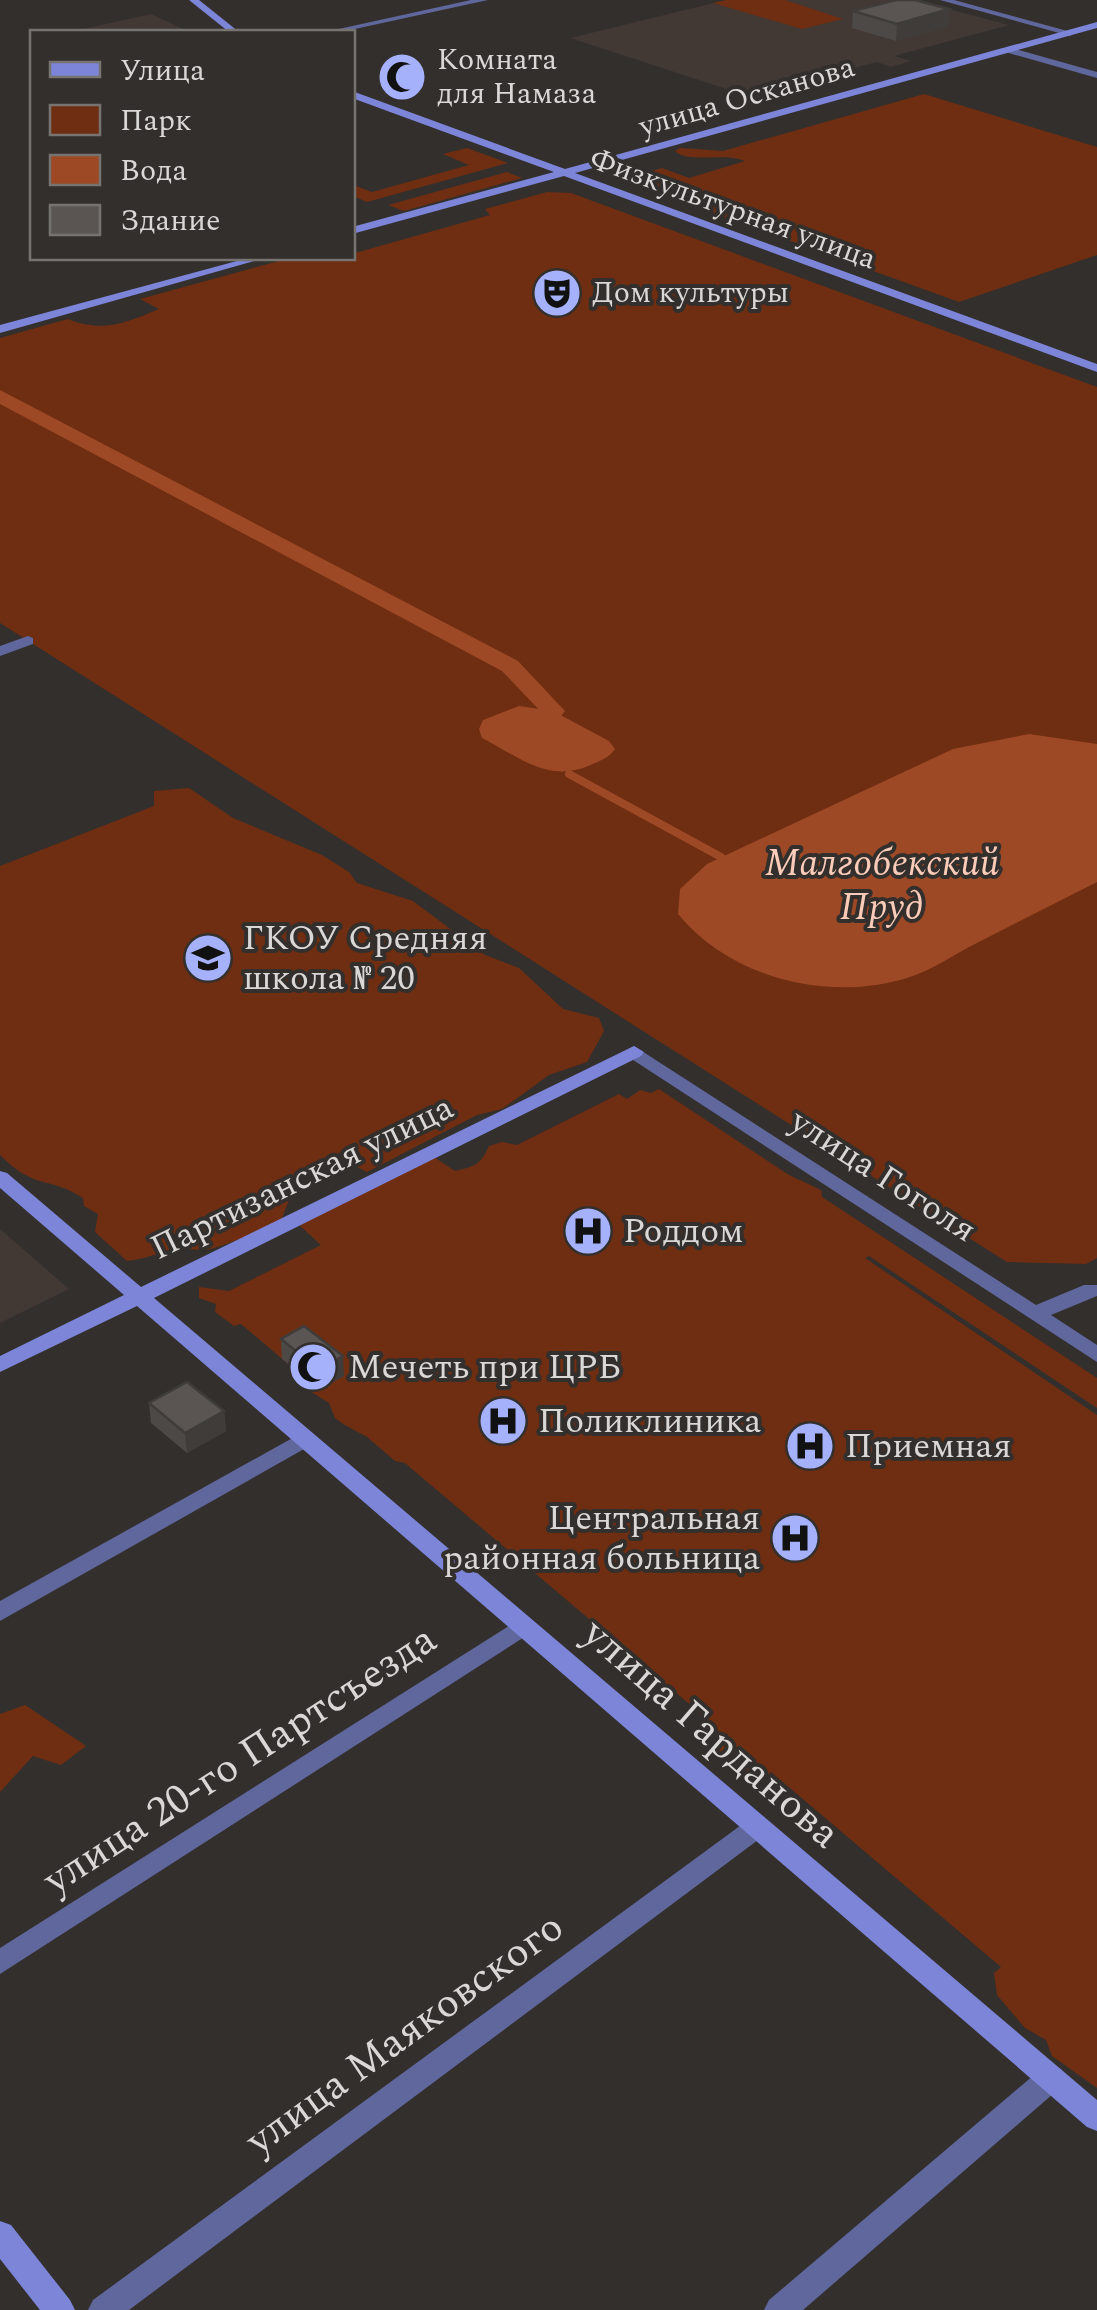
<svg xmlns="http://www.w3.org/2000/svg" width="1097" height="2310" viewBox="0 0 1097 2310" font-family="Spectral,serif">
  <style>
    .built { fill: #423834 }
    .green { fill: #6f2e11 }
    .water { fill: #9d4925 }
    .lines { fill: none; stroke-linecap: round; stroke-linejoin: round }
    .stream { stroke: #9d4925; stroke-width: 8 }
    .canal { fill: #9d4925; fill-rule: evenodd }
    .street { fill: #60679c; fill-rule: evenodd }
    .secondary { fill: #7c85d8; fill-rule: evenodd }
    .wall { fill: #4d4947 }
    .shaded-wall { fill: #3f3c3a }
    .building { fill: #5a5553; stroke: #3f3c3a; stroke-width: 2.5 }
    .labels { text-anchor: middle; dominant-baseline: central; stroke-width: 8; stroke-linejoin: round; paint-order: stroke }
    .far-poi-label { font-size: 30px; fill: #dad8d6; stroke: #332f2d; text-anchor: start }
    .far-street-label { font-size: 30px; fill: #dad8d6; stroke: #332f2d }
    .poi-label { font-size: 35px; fill: #dad8d6; stroke: #332f2d; text-anchor: start }
    .street-label { font-size: 35px; fill: #dad8d6; stroke: #332f2d }
    .water-label { font-size: 38px; font-style: italic; fill: #fdccb9; stroke: #332f2d }
    .near-street-label { font-size: 42px; fill: #dad8d6; stroke: #332f2d }
  </style>
  <rect width="100%" height="100%" fill="#332f2d"/>
  <g class="built">
    <path d="M726 0H914L1009 25 894 56 911 61 891 67 877 62 748 96 570 38Z"/>
    <path d="M151 14 185 30 70 32Z"/>
    <path d="M0 1229 69 1289 0 1323Z"/>
  </g>
  <g class="green">
    <path d="M726 0H785L843 19 802 29 713 3Z"/>
    <path d="M924 94 1097 147V255L959 302 622 180 662 168 689 178 745 161C723 152 689 164 675 151L680 148 723 151Z"/>
    <path d="M467 148 508 163 367 202 353 196V185L372 192 469 165 443 154Z"/>
    <path d="M507 172 522 178 404 211 388 205Z"/>
    <path d="M547 192 571 193 1097 387V1258L1086 1264 1007 1262 0 623V338L68 319C101 333 127 323 159 309L140 299 290 258H352L355 253 490 215 485 209Z"/>
    <path d="M189 788 233 818 322 855 349 872 357 883 413 901 485 955 519 968 563 1009 599 1018 604 1031 587 1062 549 1075 502 1109 477 1115 367 1172 344 1160 345 1150 239 1202 278 1193 289 1200 280 1223C267 1229 217 1249 205 1250 192 1250 178 1246 165 1251 151 1256 143 1259 127 1261L95 1232 98 1214 84 1206 83 1198C49 1176 34 1190 0 1155V866L154 806V791Z"/>
    <path d="M659 1089 789 1175 821 1190 822 1197 1097 1378V1408L869 1256 865 1258 1097 1415V2088L1052 2056 1046 2040 1025 2028 997 1995 994 1973 1001 1967 771 1772 765 1780 723 1761 711 1745 718 1737 707 1719 405 1463 395 1461 367 1437 343 1424 335 1418 329 1403 310 1391 313 1385 241 1324 234 1326 215 1312 216 1304 199 1298V1287L229 1291 321 1245 298 1224 434 1157 455 1171C473 1167 481 1165 489 1146L502 1142 517 1145 619 1094 627 1099 640 1090 651 1093Z"/>
    <path d="M25 1705 86 1746 61 1765 33 1756 0 1792V1714Z"/>
  </g>
  <g class="water">
    <path d="M519 706 553 711 609 741 615 749C608 759 599 761 588 766 548 783 517 756 482 738L479 729 483 720Z"/>
    <path d="M1029 734 1097 744V882C1056 903 1014 924 973 945 953 955 932 970 910 977 831 1003 731 979 678 914L680 889 707 864 953 749Z"/>
  </g>
  <g class="lines">
    <path class="stream" d="M569 774 721 857"/>
    <path class="canal" d="M0 390 518 661 565 711 561 716H545L502 671 0 404Z"/>
    <g class="street">
      <path d="M471 0H488L341 32H325Z"/>
      <path d="M940 0H954L1075 33 1070 36Z"/>
      <path d="M1008 47 1097 72V78L1005 52Z"/>
      <path d="M28 636 33 638V644L0 656V646Z"/>
      <path d="M634 1046 1036 1305 1084 1285H1097V1296L1051 1315 1097 1345V1362L627 1056 624 1052Z"/>
      <path d="M305 1431 313 1434 316 1439 313 1444 0 1621V1601Z"/>
      <path d="M523 1617 532 1620 535 1626 532 1632 0 1974V1948Z"/>
      <path d="M757 1817 766 1820 770 1827 766 1834 129 2310H88L93 2300 748 1820Z"/>
      <path d="M1051 2066 1061 2069 1065 2078 1061 2087 803 2310H764L769 2300 1041 2069Z"/>
    </g>
    <g class="secondary">
      <path d="M189 0H199L239 32H229Z"/>
      <path d="M1097 22V28L575 173 1097 364V372L564 176 352 234V227L554 172 352 98V91L565 169Z"/>
      <path d="M248 258H265L0 333V325Z"/>
      <path d="M634 1046 644 1052 641 1056 154 1298 1097 2100V2131L1087 2127 137 1306 0 1372V1356L124 1295 0 1188V1171L7 1173 141 1287Z"/>
      <path d="M0 2221 11 2225 70 2300 75 2310H40L0 2259Z"/>
    </g>
  </g>
  <g class="wall">
    <path d="M949 9 948 26 896 41 852 28 853 11Z"/>
    <path d="M281 1339 344 1376 320 1389 282 1359Z"/>
    <path d="M149 1403 224 1411 226 1431 187 1453 151 1423Z"/>
  </g>
  <g class="shaded-wall">
    <path d="M949 9 948 26 896 41 897 24Z"/>
    <path d="M343 1356 344 1376 320 1389 318 1369Z"/>
    <path d="M224 1411 226 1431 187 1453 185 1433Z"/>
  </g>
  <g class="building">
    <path d="M896 0H915L949 9 897 24 853 11Z"/>
    <path d="M304 1326 343 1356 318 1369 281 1339Z"/>
    <path d="M187 1382 224 1411 185 1433 149 1403Z"/>
  </g>
  <defs>
    <g id="mosque-disc" transform="scale(2.5)"><circle r="9.5" fill="#a6b1fc" stroke="#332f2d"/><path d="M3.5-4.9A6 6 0 1 0 3.5 4.9A5 5 0 1 1 3.5-4.9Z" fill="#111"/></g>
    <g id="theatre-disc" transform="scale(2.5)"><circle r="9.5" fill="#a6b1fc" stroke="#332f2d"/><path d="M-5-5.5Q0-4 5-5.5V0Q5 5 0 6Q-5 5-5 0ZM-3.3-2.5H-1v1.5H-3.3ZM1-2.5H3.3v1.5H1ZM-2.8 1Q0 5.5 2.8 1Z" fill="#111"/></g>
    <g id="school-disc" transform="scale(2.5)"><circle r="9.5" fill="#a6b1fc" stroke="#332f2d"/><path d="M0-5L7-2L0 1L-7-2ZM-4 1L0 2.5L4 1V4Q0 6-4 4Z" fill="#111"/></g>
    <g id="hospital-disc" transform="scale(2.5)"><circle r="9.5" fill="#a6b1fc" stroke="#332f2d"/><path d="M-5-5h3v3.5h4V-5h3V5h-3V1.5h-4V5h-3Z" fill="#111"/></g>
  </defs>
  <g fill-rule="evenodd">
    <use href="#mosque-disc" x="402" y="77"/>
    <use href="#theatre-disc" x="557" y="293"/>
    <use href="#school-disc" x="208" y="958"/>
    <use href="#hospital-disc" x="588" y="1231"/>
    <use href="#mosque-disc" x="313" y="1367"/>
    <use href="#hospital-disc" x="503" y="1421"/>
    <use href="#hospital-disc" x="810" y="1446"/>
    <use href="#hospital-disc" x="795" y="1538"/>
  </g>
  <g class="labels">
    <g class="far-poi-label">
      <text x="437" y="60">Комната<tspan x="437" dy="34">для Намаза</tspan></text>
      <text x="592" y="293">Дом культуры</text>
    </g>
    <g class="far-street-label">
      <text transform="translate(747 97) rotate(-16)">улица Осканова</text>
      <text transform="translate(733 209) rotate(20)">Физкультурная улица</text>
    </g>
    <g class="poi-label">
      <text x="243" y="938">ГКОУ Средняя<tspan x="243" dy="40">школа № 20</tspan></text>
      <text x="623" y="1231">Роддом</text>
      <text x="348" y="1367">Мечеть при ЦРБ</text>
      <text x="538" y="1421">Поликлиника</text>
      <text x="845" y="1446">Приемная</text>
      <text x="760" y="1518" text-anchor="end">Центральная<tspan x="760" dy="40">районная больница</tspan></text>
    </g>
    <g class="street-label">
      <text transform="translate(883 1176) rotate(33)">улица Гоголя</text>
      <text transform="translate(302 1178) rotate(-26)">Партизанская улица</text>
    </g>
    <g class="water-label">
      <text x="882" y="864">Малгобекский<tspan x="882" dy="44">Пруд</tspan></text>
    </g>
    <g class="near-street-label">
      <text transform="translate(711 1734) rotate(41)">улица Гарданова</text>
      <text transform="translate(240 1760) rotate(-33)">улица 20-го Партсъезда</text>
      <text transform="translate(405 2034) rotate(-36)">улица Маяковского</text>
    </g>
  </g>
  <rect x="30" y="30" width="325" height="230" fill="#332f2d" stroke="#767371" stroke-width="2.5"/>
  <rect x="50" y="62" width="50" height="15" fill="#7c85d8" stroke="#767371" stroke-width="2.5"/>
  <text x="120" y="80" font-size="30" fill="#dad8d6">Улица</text>
  <rect x="50" y="105" width="50" height="30" fill="#6f2e11" stroke="#767371" stroke-width="2.5"/>
  <text x="120" y="130" font-size="30" fill="#dad8d6">Парк</text>
  <rect x="50" y="155" width="50" height="30" fill="#9d4925" stroke="#767371" stroke-width="2.5"/>
  <text x="120" y="180" font-size="30" fill="#dad8d6">Вода</text>
  <rect x="50" y="205" width="50" height="30" fill="#5a5553" stroke="#767371" stroke-width="2.5"/>
  <text x="120" y="230" font-size="30" fill="#dad8d6">Здание</text>
</svg>
